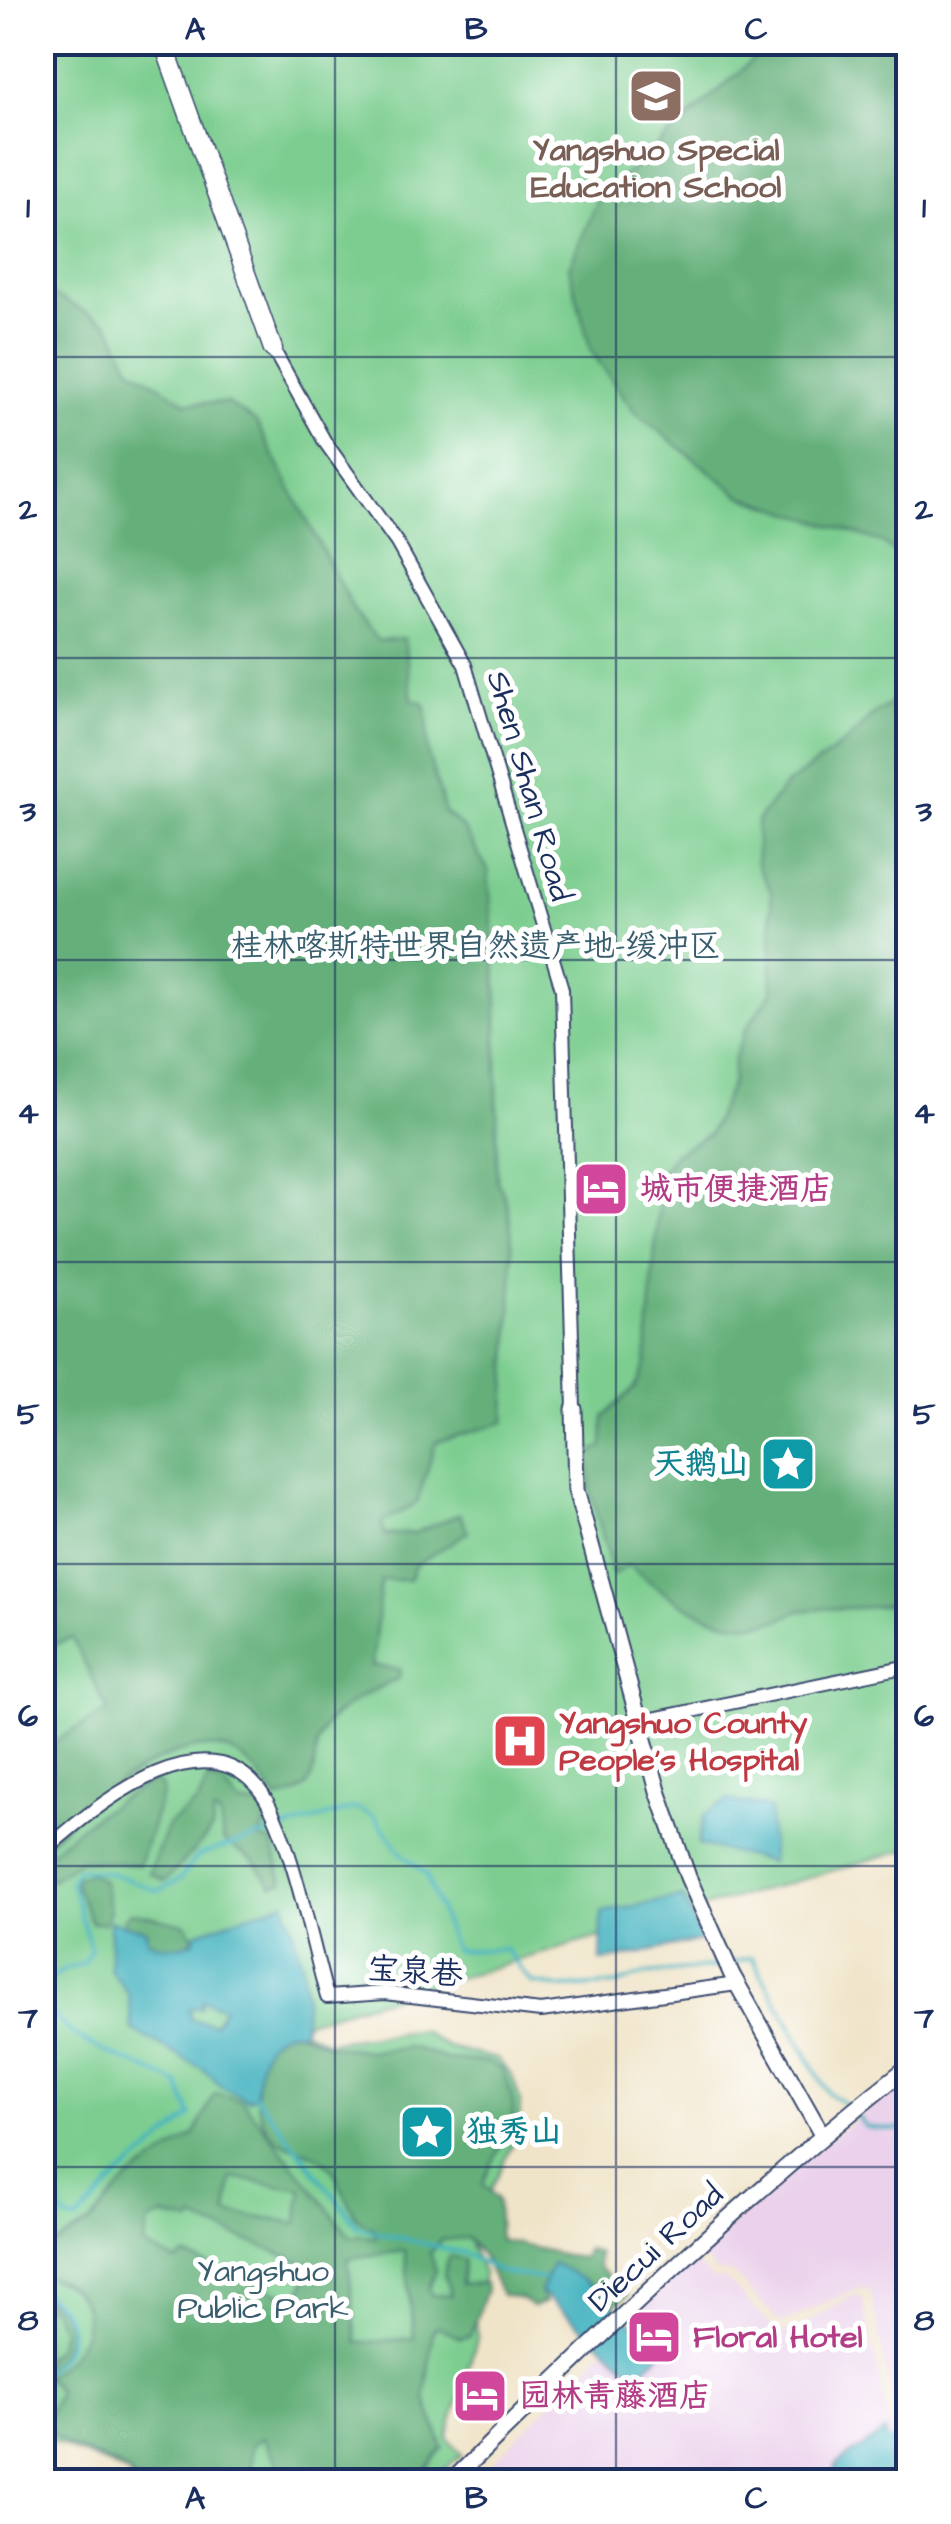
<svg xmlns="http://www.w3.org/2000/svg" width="951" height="2524" viewBox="0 0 951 2524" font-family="'Architects Daughter','LXGW WenKai TC',sans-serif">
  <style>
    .built { fill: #ebd1eb }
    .green { fill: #7ccd8f; stroke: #4c7e76; stroke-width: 2.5 }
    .forest { fill: #65b07a; stroke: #40706c; stroke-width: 2.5; fill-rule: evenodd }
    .water { fill: #43b2bf; stroke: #2f708e; stroke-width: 2.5; fill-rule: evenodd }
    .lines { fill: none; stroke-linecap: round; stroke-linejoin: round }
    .stream { stroke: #43b2bf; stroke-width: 4 }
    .canal { stroke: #43b2bf; stroke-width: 12 }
    .minor-casing { stroke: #3b4a6e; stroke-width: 16 }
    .tertiary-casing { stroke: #3b4a6e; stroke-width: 19 }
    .secondary-casing { stroke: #3b4a6e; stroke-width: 21 }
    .minor { stroke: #fff; stroke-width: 12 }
    .tertiary { stroke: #fff; stroke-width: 15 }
    .secondary { stroke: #fff; stroke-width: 18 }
    .grid { fill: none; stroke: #1b2f5e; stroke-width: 2.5; stroke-opacity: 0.55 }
    .labels { text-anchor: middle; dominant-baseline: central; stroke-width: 10; stroke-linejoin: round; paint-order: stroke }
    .education-label { font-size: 32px; font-weight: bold; fill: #785e54; stroke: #fff }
    .street-label { font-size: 32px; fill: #1b2f5e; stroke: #fff }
    .park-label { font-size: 32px; fill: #385e6d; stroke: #fff }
    .hotel-label { font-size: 32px; font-weight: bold; fill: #b23c85; stroke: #fff; text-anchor: start }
    .culture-label { font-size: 32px; font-weight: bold; fill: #0d838f; stroke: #fff; text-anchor: end }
    .health-label { font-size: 32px; font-weight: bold; fill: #be3a42; stroke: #fff; text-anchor: start }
    .neatline { fill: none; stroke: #1b2f5e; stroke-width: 4 }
    .grid-label { font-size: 32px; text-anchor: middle; font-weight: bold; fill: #1b2f5e }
  </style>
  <rect width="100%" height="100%" fill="#fff"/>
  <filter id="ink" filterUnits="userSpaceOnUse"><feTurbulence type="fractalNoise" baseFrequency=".01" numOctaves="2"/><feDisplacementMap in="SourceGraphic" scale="20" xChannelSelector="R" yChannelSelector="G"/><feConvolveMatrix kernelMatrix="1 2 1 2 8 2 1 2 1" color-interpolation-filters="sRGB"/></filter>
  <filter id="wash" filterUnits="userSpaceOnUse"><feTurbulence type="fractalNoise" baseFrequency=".0048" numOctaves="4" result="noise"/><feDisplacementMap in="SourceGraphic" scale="40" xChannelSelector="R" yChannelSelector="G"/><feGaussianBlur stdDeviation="2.25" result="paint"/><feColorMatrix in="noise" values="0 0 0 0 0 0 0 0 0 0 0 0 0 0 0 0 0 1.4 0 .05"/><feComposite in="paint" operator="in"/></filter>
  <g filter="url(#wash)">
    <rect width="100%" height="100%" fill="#f0e4c8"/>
    <path class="built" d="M908 2078V2481L473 2482 693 2259 712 2279H726L774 2329 784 2331 796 2330 852 2296H862L890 2429 896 2427 870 2290 857 2288 781 2324 732 2273 715 2272 700 2253 823 2144Z"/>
    <path class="green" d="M42 43H908V1849L306 2021 302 2030 327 2042 421 2030 447 2047 497 2059 512 2076 520 2101 519 2130 480 2212 471 2246 484 2275 474 2315 478 2336 447 2438 462 2455 431 2481H130L129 2474 43 2438Z"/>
    <g class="forest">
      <path d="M771 43H908V565L882 542 741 496 635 412 591 351 569 267 598 200Z"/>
      <path d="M43 290 109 324 130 367 187 403H227L256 422 354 611 378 641 404 639 412 700 424 703C432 723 424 739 429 758 434 777 441 791 444 812L463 828 488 870 497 992V1182C527 1219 504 1368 505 1422L436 1442 417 1503 382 1523 385 1535 415 1533 460 1514 468 1532 415 1565 409 1580H381L372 1666 400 1669 399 1678C377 1688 350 1701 332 1718 298 1750 336 1790 277 1799 265 1783 253 1763 235 1754 177 1723 82 1809 43 1847V1811L55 1741 108 1711 72 1638 42 1649Z"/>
      <path d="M908 692V1599C871 1613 838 1605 800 1611 792 1613 785 1618 778 1620 720 1636 671 1600 629 1565L613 1575 590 1489 588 1454 603 1446 604 1416 635 1388 646 1363 661 1173 674 1154 709 1134 732 1082 734 1059 746 1029 772 992 771 891 757 865V821L785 786 846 742 874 714Z"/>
      <path d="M154 1780 162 1787V1794L139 1865 80 1860 51 1880 43 1871 42 1861C73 1827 115 1802 154 1780Z"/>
      <path d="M209 1780 224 1784 240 1805H265L268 1821 257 1839 272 1842 283 1882 272 1886 255 1862 223 1840 220 1817 214 1813C212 1818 213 1823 212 1828 211 1833 170 1877 164 1881L149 1873 168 1825 197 1803Z"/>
      <path d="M90 1873 103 1881 110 1911 105 1923H92L75 1885 76 1878Z"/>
      <path d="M131 1912 185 1924 195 1937C183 1951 163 1949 147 1940L146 1930 124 1925V1918Z"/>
      <path d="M294 2030 328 2045 370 2051 411 2047 446 2059 488 2062 502 2069C531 2130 499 2135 483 2184L497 2199 499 2240 583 2259 587 2250 598 2253V2267L628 2295 614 2306 587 2282 540 2292 545 2302 533 2307 522 2299 501 2295 483 2257 467 2238 441 2240 430 2253 436 2271 429 2288 433 2295 451 2296 444 2275 449 2255 464 2260 461 2284 485 2283 486 2290 470 2336 460 2338 438 2327 433 2331 425 2397 443 2448 415 2481H287L263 2437 252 2445 251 2481H136C114 2454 70 2458 49 2429 39 2414 56 2406 57 2393 57 2385 48 2382 45 2376 92 2348 108 2292 43 2276L42 2227 56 2244 90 2223 128 2180 195 2134 215 2093 242 2100 350 2236 376 2237V2230C370 2226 362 2224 357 2218 344 2201 342 2178 326 2163 310 2148 285 2150 271 2134 247 2105 249 2035 294 2030ZM232 2178 302 2189 297 2223 227 2213ZM163 2216 192 2223 194 2219 311 2266 298 2300 185 2256 176 2261 144 2246 149 2222ZM405 2251 414 2338 357 2343 348 2258Z"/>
      <path d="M42 2297C80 2316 72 2348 43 2370V2360L57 2347 62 2330 52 2309 43 2304Z"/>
    </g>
    <g class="water">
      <path d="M727 1800 770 1808 771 1862 698 1845 704 1815Z"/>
      <path d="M683 1897 702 1940 601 1962 602 1912Z"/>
      <path d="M285 1902C297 1948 312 1983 302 2031 262 2027 257 2065 256 2096L248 2099 225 2089 203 2069 132 2030 129 1994 110 1970V1921L146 1930 147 1940C163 1949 178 1948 194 1941L196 1933ZM202 2000 224 2008 214 2024 190 2019 189 2008H201Z"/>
      <path d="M553 2263 587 2282 663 2350 638 2375 540 2292Z"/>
      <path d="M885 2432 896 2481H834L835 2465Z"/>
    </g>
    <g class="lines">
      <g class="stream">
        <path d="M732 1963 752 1957 828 2093 848 2106"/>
        <path d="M256 2096 359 2228 464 2253 500 2272 543 2279"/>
        <path d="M854 2113 866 2127 898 2130 908 2125"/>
        <path d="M42 2132 52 2150 60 2210 63 2217 76 2222 120 2176 191 2116 179 2085C142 2060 41 2044 45 1983L65 1969 83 1964 91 1950 71 1882 77 1869 114 1874 158 1891 180 1879 199 1855 355 1808 374 1816 403 1855 426 1874 455 1951 505 1949 532 1983 567 1988 618 1984 645 1974 723 1966"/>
        <path d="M42 2292C80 2316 78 2349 42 2372"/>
      </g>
      <path class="canal" d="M888 2447 908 2440"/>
    </g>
  </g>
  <g filter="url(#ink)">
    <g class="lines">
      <g class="minor-casing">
        <g id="minor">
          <path d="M273 349 325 442 397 543 465 665 562 989 574 1409"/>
          <path d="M638 1722 908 1666"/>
          <path d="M42 1853C96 1804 218 1704 270 1807 294 1854 312 1943 327 1997L385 1993 541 2011 737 1984"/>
        </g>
      </g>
      <g class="tertiary-casing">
        <g id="tertiary">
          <path d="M574 1409 576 1490 658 1791 688 1877 732 1975 821 2133"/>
          <path d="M451 2482C598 2337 746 2194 908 2067"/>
        </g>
      </g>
      <g class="secondary-casing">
        <path id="secondary" d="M163 42 273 349"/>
      </g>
      <use href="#minor" class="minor"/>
      <use href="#tertiary" class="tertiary"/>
      <use href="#secondary" class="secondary"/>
    </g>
  </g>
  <path class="grid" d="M335 42V2482M616 42V2482M42 357H908M42 658H908M42 960H908M42 1262H908M42 1564H908M42 1866H908M42 2167H908"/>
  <defs>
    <g id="school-square" transform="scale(2.875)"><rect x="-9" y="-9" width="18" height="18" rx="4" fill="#8d6e63" stroke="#fff"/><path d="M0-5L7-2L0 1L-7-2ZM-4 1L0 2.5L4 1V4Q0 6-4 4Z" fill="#fff"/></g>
    <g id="hotel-square" transform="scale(2.875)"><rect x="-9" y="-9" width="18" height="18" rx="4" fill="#d1479c" stroke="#fff"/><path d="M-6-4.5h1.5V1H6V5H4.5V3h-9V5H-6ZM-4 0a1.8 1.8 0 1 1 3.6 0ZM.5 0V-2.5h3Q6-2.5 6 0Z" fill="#fff"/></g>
    <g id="sight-square" transform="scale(2.875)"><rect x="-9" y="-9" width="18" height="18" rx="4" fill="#0f9aa8" stroke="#fff"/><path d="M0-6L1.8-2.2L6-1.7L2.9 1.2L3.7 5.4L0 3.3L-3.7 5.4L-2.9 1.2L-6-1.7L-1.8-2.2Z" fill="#fff"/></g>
    <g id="hospital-square" transform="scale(2.875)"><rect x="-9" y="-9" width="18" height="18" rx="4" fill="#e0444e" stroke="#fff"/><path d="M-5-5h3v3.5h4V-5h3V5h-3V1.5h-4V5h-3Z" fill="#fff"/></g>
  </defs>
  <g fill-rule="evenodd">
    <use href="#school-square" x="656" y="96"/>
    <use href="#hotel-square" x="601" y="1189"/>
    <use href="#sight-square" x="788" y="1464"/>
    <use href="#hospital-square" x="520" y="1741"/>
    <use href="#sight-square" x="427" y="2132"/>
    <use href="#hotel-square" x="654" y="2337"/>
    <use href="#hotel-square" x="480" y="2396"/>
  </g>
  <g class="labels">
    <g class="education-label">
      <text x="656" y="150">Yangshuo Special<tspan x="656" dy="37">Education School</tspan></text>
    </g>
    <g class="street-label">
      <text transform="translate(529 786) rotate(74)">Shen Shan Road</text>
      <text transform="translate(415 1972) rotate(4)">宝泉巷</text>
      <text transform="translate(656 2248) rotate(-43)">Diecui Road</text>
    </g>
    <g class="park-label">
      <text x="476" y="946">桂林喀斯特世界自然遗产地-缓冲区</text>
      <text x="263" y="2271">Yangshuo<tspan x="263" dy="37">Public Park</tspan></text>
    </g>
    <g class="hotel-label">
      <text x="640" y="1189">城市便捷酒店</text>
      <text x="693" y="2337">Floral Hotel</text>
      <text x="519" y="2396">园林青藤酒店</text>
    </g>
    <g class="culture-label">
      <text x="749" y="1464">天鹅山</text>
      <text x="466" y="2132" text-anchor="start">独秀山</text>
    </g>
    <g class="health-label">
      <text x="559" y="1723">Yangshuo County<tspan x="559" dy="37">People's Hospital</tspan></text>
    </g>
  </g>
  <rect width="951" height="2524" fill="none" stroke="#fff" stroke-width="110"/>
  <rect x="55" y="55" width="841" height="2414" class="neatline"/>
  <g class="grid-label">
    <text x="195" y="39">A</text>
    <text x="476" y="39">B</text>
    <text x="756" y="39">C</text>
    <text x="28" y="217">1</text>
    <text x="924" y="217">1</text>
    <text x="28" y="519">2</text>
    <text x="924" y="519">2</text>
    <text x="28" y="821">3</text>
    <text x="924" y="821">3</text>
    <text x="28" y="1123">4</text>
    <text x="924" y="1123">4</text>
    <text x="28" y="1424">5</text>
    <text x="924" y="1424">5</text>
    <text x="28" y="1726">6</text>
    <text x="924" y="1726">6</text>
    <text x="28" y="2028">7</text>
    <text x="924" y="2028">7</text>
    <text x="28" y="2330">8</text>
    <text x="924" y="2330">8</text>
    <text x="195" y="2508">A</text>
    <text x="476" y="2508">B</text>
    <text x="756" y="2508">C</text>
  </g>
</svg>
